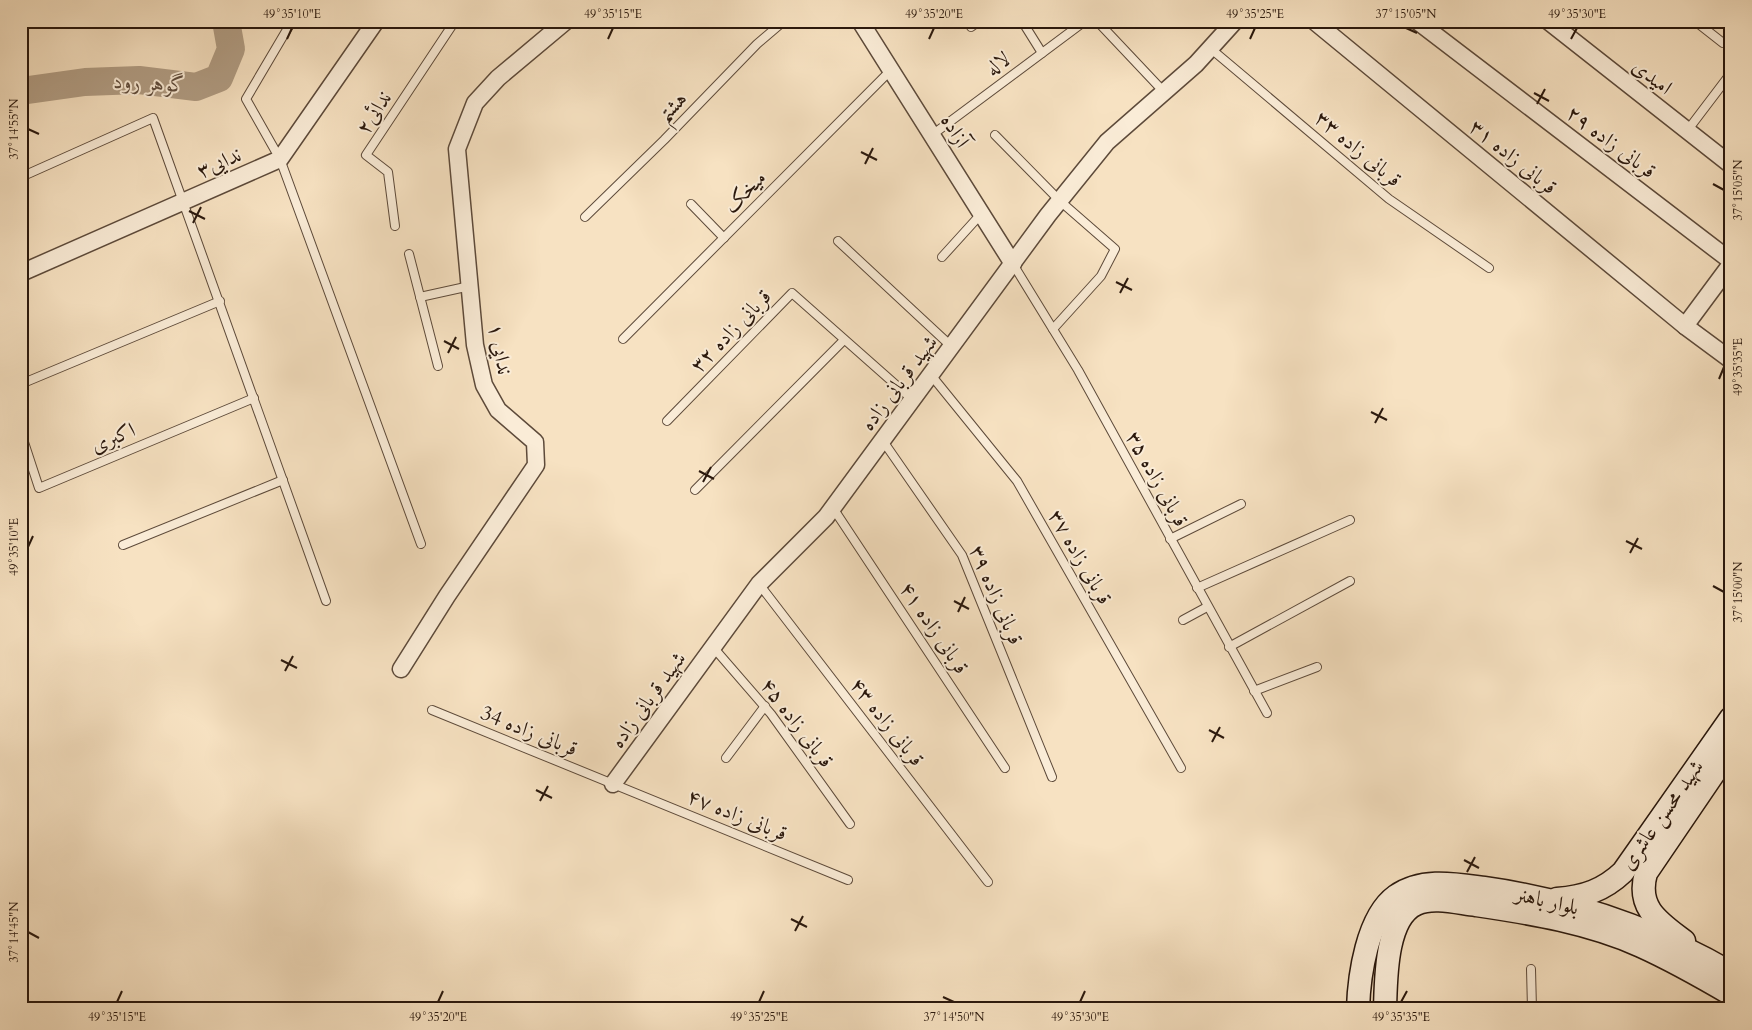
<svg xmlns="http://www.w3.org/2000/svg" width="1752" height="1030" viewBox="0 0 1752 1030" font-family="Cardo,Amiri,serif">
  <style>
    .lines { fill: none; stroke-linecap: round; stroke-linejoin: round }
    .river { stroke: #b19d84; stroke-width: 28 }
    .lane-casing { stroke: #5d4a3a; stroke-width: 10 }
    .street-casing { stroke: #5d4a3a; stroke-width: 19 }
    .secondary-casing { stroke: #2a180d; stroke-width: 25 }
    .lane { stroke: #faecd7; stroke-width: 8 }
    .street { stroke: #faecd7; stroke-width: 16 }
    .secondary { stroke: #faecd7; stroke-width: 22 }
    .ticks { fill: none; stroke: #2a180d; stroke-width: 2 }
    .labels { text-anchor: middle; dominant-baseline: central; stroke-width: 4; stroke-linejoin: round; paint-order: stroke }
    .street-label { font-size: 21px; fill: #2a180d; stroke: #faecd7 }
    .water-label { font-size: 22px; font-style: italic; fill: #604d3d; stroke: #faecd7 }
    .neatline { fill: none; stroke: #2a180d; stroke-width: 2 }
    .ticks-label { font-size: 12px; text-anchor: middle; fill: #2a180d }
  </style>
  <rect width="100%" height="100%" fill="#f7e2c2"/>
  <filter id="stains"><feTurbulence type="fractalNoise" baseFrequency=".004" numOctaves="4"/><feColorMatrix values="0 0 0 0 .2 0 0 0 0 .09 0 0 0 0 .02 0 0 0 .5 -.17"/></filter>
  <radialGradient id="worn" r=".72"><stop offset=".6" stop-color="#630" stop-opacity="0"/><stop offset="1" stop-color="#630" stop-opacity=".3"/></radialGradient>
  <g class="lines">
    <path class="river" d="M21 91 85 82 139 80 196 87 219 78 231 49 226 21"/>
    <g class="lane-casing">
      <g id="lane">
        <path d="M292 21 246 99 280 159 421 544"/>
        <path d="M1022 21 1042 53"/>
        <path d="M1097 21 1164 92"/>
        <path d="M1695 21 1723 43"/>
        <path d="M971 27 979 21"/>
        <path d="M1210 48 1389 199 1489 268"/>
        <path d="M1687 131 1731 73"/>
        <path d="M932 135 1085 21"/>
        <path d="M995 135 1060 201 1115 249 1101 276 1053 329"/>
        <path d="M21 177 153 118 326 601"/>
        <path d="M691 204 724 238"/>
        <path d="M585 217 664 140 757 44 784 21"/>
        <path d="M395 226 388 172 366 155 455 21"/>
        <path d="M838 241 952 347"/>
        <path d="M409 254 438 366"/>
        <path d="M942 257 981 214"/>
        <path d="M1013 264 1078 370 1267 713"/>
        <path d="M420 297 470 286"/>
        <path d="M623 339 891 70"/>
        <path d="M931 375 1017 481 1181 768"/>
        <path d="M21 384 220 301"/>
        <path d="M667 421 792 293 913 400"/>
        <path d="M21 433 39 488 254 398"/>
        <path d="M883 441 962 555 1052 777"/>
        <path d="M695 490 844 340"/>
        <path d="M833 508 1005 768"/>
        <path d="M1170 539 1241 504"/>
        <path d="M123 545 283 480"/>
        <path d="M759 584 988 882"/>
        <path d="M1197 588 1350 520"/>
        <path d="M1183 620 1207 607"/>
        <path d="M713 647 771 714 850 824"/>
        <path d="M1229 647 1350 581"/>
        <path d="M1254 691 1317 667"/>
        <path d="M432 710 848 880"/>
        <path d="M726 758 765 706"/>
        <path d="M1531 969 1532 1009"/>
      </g>
    </g>
    <g class="street-casing">
      <g id="street">
        <path d="M860 21 1013 264"/>
        <path d="M1314 21 1685 326 1731 360"/>
        <path d="M1417 21 1731 261"/>
        <path d="M1548 21 1731 165"/>
        <path d="M21 273 280 159 376 21"/>
        <path d="M1685 326 1731 264"/>
        <path d="M401 669 447 596 536 465 535 442 498 410 484 385 475 345 457 149 475 103 498 78 566 21"/>
        <path d="M613 784 759 584 826 517 1048 215 1107 142 1196 64 1235 21"/>
      </g>
    </g>
    <g class="secondary-casing">
      <g id="secondary">
        <path d="M1557 899C1584 897 1604 890 1623 872L1731 718"/>
        <path d="M1684 941C1659 922 1636 908 1646 873L1731 748"/>
        <path d="M1358 1009C1359 976 1367 917 1396 896 1422 878 1454 884 1484 888 1570 900 1655 929 1731 973"/>
        <path d="M1385 1009C1386 981 1385 918 1416 904 1433 896 1458 903 1476 905 1531 913 1590 923 1641 946 1672 960 1702 977 1731 994"/>
      </g>
    </g>
    <use href="#lane" class="lane"/>
    <use href="#street" class="street"/>
    <use href="#secondary" class="secondary"/>
  </g>
  <path class="ticks" d="M1406 28 1417 33M287 39 292 28M608 39 613 28M929 39 934 28M1250 39 1255 28M1571 39 1577 28M1534 93 1549 101M1537 104 1545 89M28 129 39 134M861 152 877 160M865 164 873 148M1713 184 1724 190M189 211 205 219M193 223 201 207M1116 282 1132 290M1120 293 1128 278M444 341 459 349M448 353 456 337M1719 379 1724 367M1371 412 1387 420M1375 423 1383 408M699 471 714 479M703 482 711 467M1626 541 1642 549M28 547 33 536M1630 553 1638 538M1713 586 1724 592M954 601 969 609M958 612 965 597M281 660 297 668M285 671 293 656M1209 730 1224 738M1212 742 1220 727M536 790 552 798M540 801 548 786M1464 860 1479 868M1467 872 1475 857M791 919 807 927M795 931 803 916M28 932 39 938M943 997 954 1002M117 1002 122 991M438 1002 443 991M759 1002 764 991M1080 1002 1085 991M1401 1002 1407 991"/>
  <g class="labels">
    <g class="street-label">
      <text transform="translate(998 64) rotate(-37)">لاله</text>
      <text transform="translate(1652 77) rotate(38)">امیدی</text>
      <text transform="translate(672 107) rotate(-46)">هشتم</text>
      <text transform="translate(374 113) rotate(-57)">ندائی۲</text>
      <text transform="translate(955 131) rotate(58)">آزاده</text>
      <text transform="translate(1611 142) rotate(37)">قربانی زاده ۲۹</text>
      <text transform="translate(1358 149) rotate(40)">قربانی زاده ۳۳</text>
      <text transform="translate(1513 157) rotate(39)">قربانی زاده ۳۱</text>
      <text transform="translate(219 163) rotate(-24)">ندایی۳</text>
      <text transform="translate(745 192) rotate(-45)">میخک</text>
      <text transform="translate(731 331) rotate(-46)">قربانی زاده ۳۲</text>
      <text transform="translate(500 349) rotate(79)">ندایی ۱</text>
      <text transform="translate(899 383) rotate(-53)">شهید قربانی زاده</text>
      <text transform="translate(113 438) rotate(-23)">اکبری</text>
      <text transform="translate(1157 479) rotate(61)">قربانی زاده ۳۵</text>
      <text transform="translate(1080 557) rotate(60)">قربانی زاده ۳۷</text>
      <text transform="translate(996 595) rotate(67)">قربانی زاده ۳۹</text>
      <text transform="translate(934 628) rotate(56)">قربانی زاده ۴۱</text>
      <text transform="translate(648 700) rotate(-54)">شهید قربانی زاده</text>
      <text transform="translate(887 722) rotate(52)">قربانی زاده ۴۳</text>
      <text transform="translate(797 723) rotate(53)">قربانی زاده ۴۵</text>
      <text transform="translate(529 731) rotate(22)">قربانی زاده 34</text>
      <text transform="translate(737 815) rotate(22)">قربانی زاده ۴۷</text>
      <text transform="translate(1662 815) rotate(-55)">شهید محسن عاشری</text>
      <text transform="translate(1547 901) rotate(13)">بلوار باهنر</text>
    </g>
    <g class="water-label">
      <text transform="translate(150 83) rotate(3)">گوهر رود</text>
    </g>
  </g>
  <rect width="1752" height="1030" fill="none" stroke="#f7e2c2" stroke-width="55"/>
  <rect x="28" y="28" width="1696" height="974" class="neatline"/>
  <g class="ticks-label">
    <text x="292" y="18">49°35'10"E</text>
    <text x="613" y="18">49°35'15"E</text>
    <text x="934" y="18">49°35'20"E</text>
    <text x="1255" y="18">49°35'25"E</text>
    <text x="1406" y="18">37°15'05"N</text>
    <text x="1577" y="18">49°35'30"E</text>
    <text transform="translate(14 129) rotate(-90)" y="4">37°14'55"N</text>
    <text transform="translate(1738 190) rotate(-90)" y="4">37°15'05"N</text>
    <text transform="translate(1738 367) rotate(-90)" y="4">49°35'35"E</text>
    <text transform="translate(14 547) rotate(-90)" y="4">49°35'10"E</text>
    <text transform="translate(1738 592) rotate(-90)" y="4">37°15'00"N</text>
    <text transform="translate(14 932) rotate(-90)" y="4">37°14'45"N</text>
    <text x="117" y="1021">49°35'15"E</text>
    <text x="438" y="1021">49°35'20"E</text>
    <text x="759" y="1021">49°35'25"E</text>
    <text x="954" y="1021">37°14'50"N</text>
    <text x="1080" y="1021">49°35'30"E</text>
    <text x="1401" y="1021">49°35'35"E</text>
  </g>
  <rect width="100%" height="100%" filter="url(#stains)"/>
  <rect width="100%" height="100%" fill="url(#worn)"/>
</svg>
